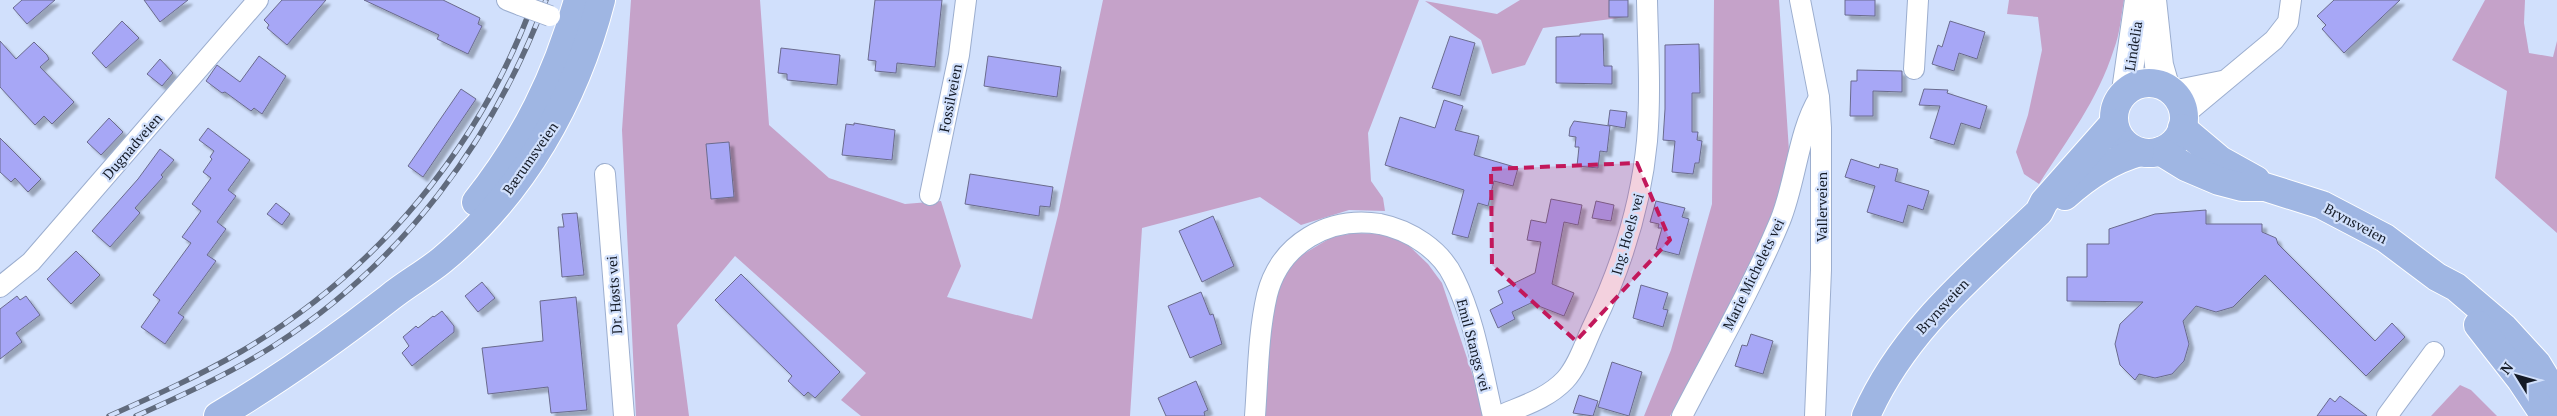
<svg xmlns="http://www.w3.org/2000/svg" width="2557" height="416" viewBox="0 0 2557 416" font-family="'PT Serif',serif">
  <style>
    .green { fill: #c5a2c9 }
    .building { fill: #a7a7f6; stroke: #6a6b8d; filter: url(#shadow) }
    .lines { fill: none; stroke-linecap: round; stroke-linejoin: round }
    .street-casing { stroke: #9caecf; stroke-width: 22 }
    .secondary-casing { stroke: #9caecf; stroke-width: 30 }
    .primary-casing { stroke: #fff; stroke-width: 30 }
    .street { stroke: #fff; stroke-width: 20 }
    .secondary { stroke: #fff; stroke-width: 28 }
    .primary { stroke: #9fb6e3; stroke-width: 28 }
    .rail-casing { stroke: #616b7d; stroke-width: 5.5 }
    .rail { stroke: #d1e0fc; stroke-width: 4; stroke-dasharray: 11; stroke-linecap: butt }
    .street-bridge-casing { stroke: #9caecf; stroke-width: 22; stroke-linecap: butt }
    .street-bridge { stroke: #fff; stroke-width: 20 }
    .marked { fill: #c2185b; fill-opacity: 0.2; stroke: #c2185b; stroke-width: 4; stroke-dasharray: 10 6; stroke-linejoin: round }
    .labels { text-anchor: middle; dominant-baseline: central; stroke-width: 4.5; stroke-linejoin: round; paint-order: stroke }
    .street-label { font-size: 14px; fill: #141a26; stroke: #d1e0fc }
  </style>
  <defs>
    <filter id="shadow"><feDropShadow dx="4.5" dy="4.5" stdDeviation="1" flood-color="#0004"/></filter>
  </defs>
  <rect width="100%" height="100%" fill="#d1e0fc"/>
  <g class="green">
    <path d="M631 0H760L769 125 829 178 905 204 941 201 961 266 947 297 1032 319 1058 215 1103 0H1419L1368 133 1371 181 1383 198 1385 211 1349 210 1301 225 1260 197 1142 228 1130 416H861L841 400 866 373 735 256 677 325 689 416H636L622 130Z"/>
    <path d="M1520 0H1625L1626 17 1543 28 1525 65 1492 74 1481 40 1425 1 1497 14Z"/>
    <path d="M1714 0H1779L1790 166 1757 252 1703 358 1670 416H1644L1671 350 1712 204Z"/>
    <path d="M2009 0H2124C2121 16 2120 34 2114 49 2097 102 2068 138 2039 184L2024 174 2016 152 2028 115 2042 50 2038 17 2007 14Z"/>
    <path d="M2485 0H2525L2524 23 2529 53 2553 57 2557 41V233L2495 178 2507 91 2452 60Z"/>
    <path d="M1355 233 1385 234 1405 242 1428 264 1442 283 1480 397 1483 416H1260L1267 331 1285 265 1332 237Z"/>
    <path d="M2460 385 2471 390 2497 416H2431Z"/>
  </g>
  <g class="building">
    <path d="M22 0H55L27 24 13 8Z"/>
    <path d="M144 0H188L160 22Z"/>
    <path d="M282 0H326L287 45 267 28 269 25 264 20Z"/>
    <path d="M364 0H443L480 18 478 24 482 26 468 54 437 39 439 35Z"/>
    <path d="M875 0H942L935 67 897 63 896 73 875 71 876 61 868 60Z"/>
    <rect x="1609" y="0" width="19" height="17"/>
    <path d="M1845 0H1875V16L1845 15Z"/>
    <path d="M2334 0H2400L2344 53 2322 29 2326 25 2317 16Z"/>
    <path d="M122 21 139 38 106 68 92 53Z"/>
    <path d="M1950 21 1985 32 1977 59 1959 53 1954 71 1932 64 1938 45 1942 47Z"/>
    <path d="M1580 34H1603L1604 66H1612V84L1556 83V37L1580 36Z"/>
    <path d="M1450 36 1475 43 1460 96 1432 88Z"/>
    <path d="M0 41 16 59 34 42 47 55 49 59 40 67 74 102 52 124 44 116 35 125 0 87Z"/>
    <path d="M1699 44 1700 93H1692V132H1698L1697 140 1702 141 1699 163H1695L1693 174 1672 172 1675 141 1663 140 1665 109V45Z"/>
    <path d="M781 48 840 55 837 85 787 80V74L778 73Z"/>
    <path d="M259 56 286 76 262 114 254 108 251 111 225 92 222 93 206 81 217 65 240 82Z"/>
    <path d="M988 56 1061 67 1057 97 984 86Z"/>
    <path d="M160 59 173 73 162 86 147 74Z"/>
    <path d="M1857 70 1902 71V92L1873 91V116H1850L1851 81H1857Z"/>
    <path d="M461 89 476 99 423 177 408 166Z"/>
    <path d="M1924 89 1948 90 1947 93 1987 106 1980 129 1961 123 1954 145 1930 138 1940 106 1919 105Z"/>
    <path d="M1444 100 1463 106 1455 130 1479 136 1474 155 1518 168 1513 186 1494 181 1488 206 1478 203 1468 238 1452 234 1464 190 1385 165 1400 117 1435 128Z"/>
    <path d="M1610 110 1627 112 1625 128 1608 125Z"/>
    <path d="M109 118 123 132 101 155 87 142Z"/>
    <path d="M1574 121 1610 126 1607 152 1600 151 1598 168 1577 166 1579 147H1575L1576 137 1569 136 1570 128Z"/>
    <path d="M854 123 895 130 892 160 842 155 846 124 854 125Z"/>
    <path d="M208 128 250 160 228 190 236 196 217 222 226 229 207 255 216 261 178 313 184 317 165 344 141 327 160 300 153 295 191 243 182 237 201 211 192 204 211 178 203 172 212 159 210 157 214 151 199 140Z"/>
    <path d="M0 138 41 179 28 192 15 178 11 182 0 172Z"/>
    <path d="M729 142 734 197 711 199 706 144Z"/>
    <path d="M160 149 174 160 161 175 163 177 135 208 140 213 110 247 92 231 138 179Z"/>
    <path d="M1851 159 1879 168 1880 164 1898 169 1895 181 1929 191 1923 210 1908 205 1903 223 1867 212 1875 186 1845 177Z"/>
    <path d="M970 174 1053 187 1050 207 1040 206 1039 216 965 204Z"/>
    <path d="M1551 199 1582 205 1578 225 1564 222 1552 284 1574 293 1564 316 1531 303 1512 312 1515 319 1498 328 1490 310 1503 303 1498 291 1535 273 1541 242 1527 240 1531 220 1546 223Z"/>
    <path d="M1596 201 1614 205 1611 221 1592 218Z"/>
    <path d="M1656 201 1685 208 1682 217 1689 219 1679 255 1656 249 1662 228H1658L1659 224 1650 222Z"/>
    <path d="M276 203 290 214 282 225 267 214Z"/>
    <path d="M2206 210V224H2262V232L2276 238 2278 244 2375 341 2392 323 2405 337 2366 376 2265 275 2233 307 2216 312 2196 306 2183 321 2189 344 2184 361 2172 374 2155 378 2139 374 2135 380 2120 365 2115 344 2120 324 2143 302 2067 301V277H2087V244H2109V229L2155 214Z"/>
    <path d="M577 213 584 275 562 277 558 227H564L562 214Z"/>
    <path d="M1213 216 1234 266 1202 282 1179 231Z"/>
    <path d="M76 251 100 275 71 304 47 279Z"/>
    <path d="M741 274 840 372 815 398 808 392 804 396 788 381 792 376 715 300Z"/>
    <path d="M482 282 495 298 478 312 465 296Z"/>
    <path d="M1641 285 1668 293 1663 309 1668 310 1663 327 1633 318Z"/>
    <path d="M1201 292 1210 315 1213 314 1222 344 1190 358 1168 306Z"/>
    <path d="M17 296 20 300 26 296 40 315 16 333 22 342 0 359V309Z"/>
    <path d="M576 297 587 410 551 413 548 387 488 394 482 348 543 341 540 301Z"/>
    <path d="M442 311 454 326V332L412 366 402 353 409 346 403 337 416 326 418 328 433 316 434 317Z"/>
    <path d="M1751 334 1773 341 1763 374 1735 366 1742 345 1747 346Z"/>
    <path d="M1612 362 1642 372 1629 416 1598 407Z"/>
    <path d="M1196 381 1208 410 1204 412 1205 416H1166L1158 398Z"/>
    <path d="M1579 395 1598 401 1593 416 1573 413Z"/>
    <path d="M2340 396 2367 416H2317L2330 398 2335 402Z"/>
  </g>
  <g class="lines">
    <g class="street-casing">
      <g id="street">
        <path d="M507 0 520 5"/>
        <path d="M1800 0 1819 97 1821 128V270L1815 416"/>
        <path d="M1914 69 1918 0"/>
        <path d="M2172 91 2222 81"/>
        <path d="M2184 115 2274 40 2288 22 2291 0"/>
        <path d="M605 174 624 416"/>
        <path d="M930 195 959 55 966 0"/>
        <path d="M0 287 31 262 258 0"/>
        <path d="M1255 416C1258 376 1258 334 1267 295 1280 243 1329 216 1380 224 1410 230 1441 250 1454 278 1475 320 1482 370 1493 416"/>
        <path d="M1499 416C1522 406 1547 399 1565 380 1578 366 1585 343 1593 326 1621 268 1641 205 1647 141 1651 94 1648 47 1647 0"/>
        <path d="M1682 416C1715 352 1752 288 1780 221 1796 182 1798 132 1819 98"/>
        <path d="M2387 416 2434 352"/>
      </g>
    </g>
    <g class="secondary-casing">
      <g id="secondary">
        <path d="M2152 0 2159 65 2165 86"/>
        <path d="M2126 91 2139 0"/>
      </g>
    </g>
    <g class="primary-casing">
      <g id="primary">
        <circle cx="2149" cy="118" r="35"/>
        <path d="M2182 128 2220 160 2256 180"/>
        <path d="M2160 151 2186 167 2219 181 2242 187H2265L2322 205 2385 238 2437 277 2456 287 2504 328 2537 364 2557 397"/>
        <path d="M2065 196C2087 176 2111 160 2140 152"/>
        <path d="M476 202C525 140 557 76 578 0"/>
        <path d="M2478 325 2521 380 2545 416"/>
        <path d="M218 416C277 381 335 340 389 298 406 284 425 274 442 260 523 193 575 101 601 0"/>
        <path d="M1866 416C1903 331 1974 274 2039 212L2044 202 2114 123"/>
      </g>
    </g>
    <use href="#street" class="street"/>
    <use href="#secondary" class="secondary"/>
    <use href="#primary" class="primary"/>
    <g class="rail-casing">
      <g id="rail">
        <path d="M109 416C154 396 199 376 242 351 377 271 480 148 534 0"/>
        <path d="M136 416C183 395 231 373 275 345 402 263 493 141 546 0"/>
      </g>
    </g>
    <use href="#rail" class="rail"/>
    <g class="street-bridge-casing">
      <path id="street-bridge" d="M520 5 550 16"/>
    </g>
    <use href="#street-bridge" class="street-bridge"/>
  </g>
  <path class="marked" d="M1637 163 1670 240 1576 341 1492 265 1491 169Z"/>
  <g class="labels">
    <g class="street-label">
      <text transform="translate(2133 46) rotate(-81)">Lindelia</text>
      <text transform="translate(950 98) rotate(-79)">Fossilveien</text>
      <text transform="translate(132 146) rotate(-49)">Dugnadveien</text>
      <text transform="translate(530 158) rotate(-55)">Bærumsveien</text>
      <text transform="translate(1821 207) rotate(-90)">Vallerveien</text>
      <text transform="translate(2356 223) rotate(28)">Brynsveien</text>
      <text transform="translate(1627 234) rotate(-74)">Ing. Hoels vei</text>
      <text transform="translate(1753 274) rotate(-64)">Marie Michelets vei</text>
      <text transform="translate(614 295) rotate(-94)">Dr. Høsts vei</text>
      <text transform="translate(1942 306) rotate(-47)">Brynsveien</text>
      <text transform="translate(1474 345) rotate(75)">Emil Stangs vei</text>
    </g>
  </g>
  <g transform="translate(2517 376) rotate(307)" stroke="#d1e0fc" stroke-width="4" paint-order="stroke">
  <path d="M0-4L9 19L0 12L-9 19Z" fill="#141a26"/>
  <text y="-8" font-size="14" font-weight="bold" text-anchor="middle" fill="#141a26">N</text>
  </g>
</svg>
